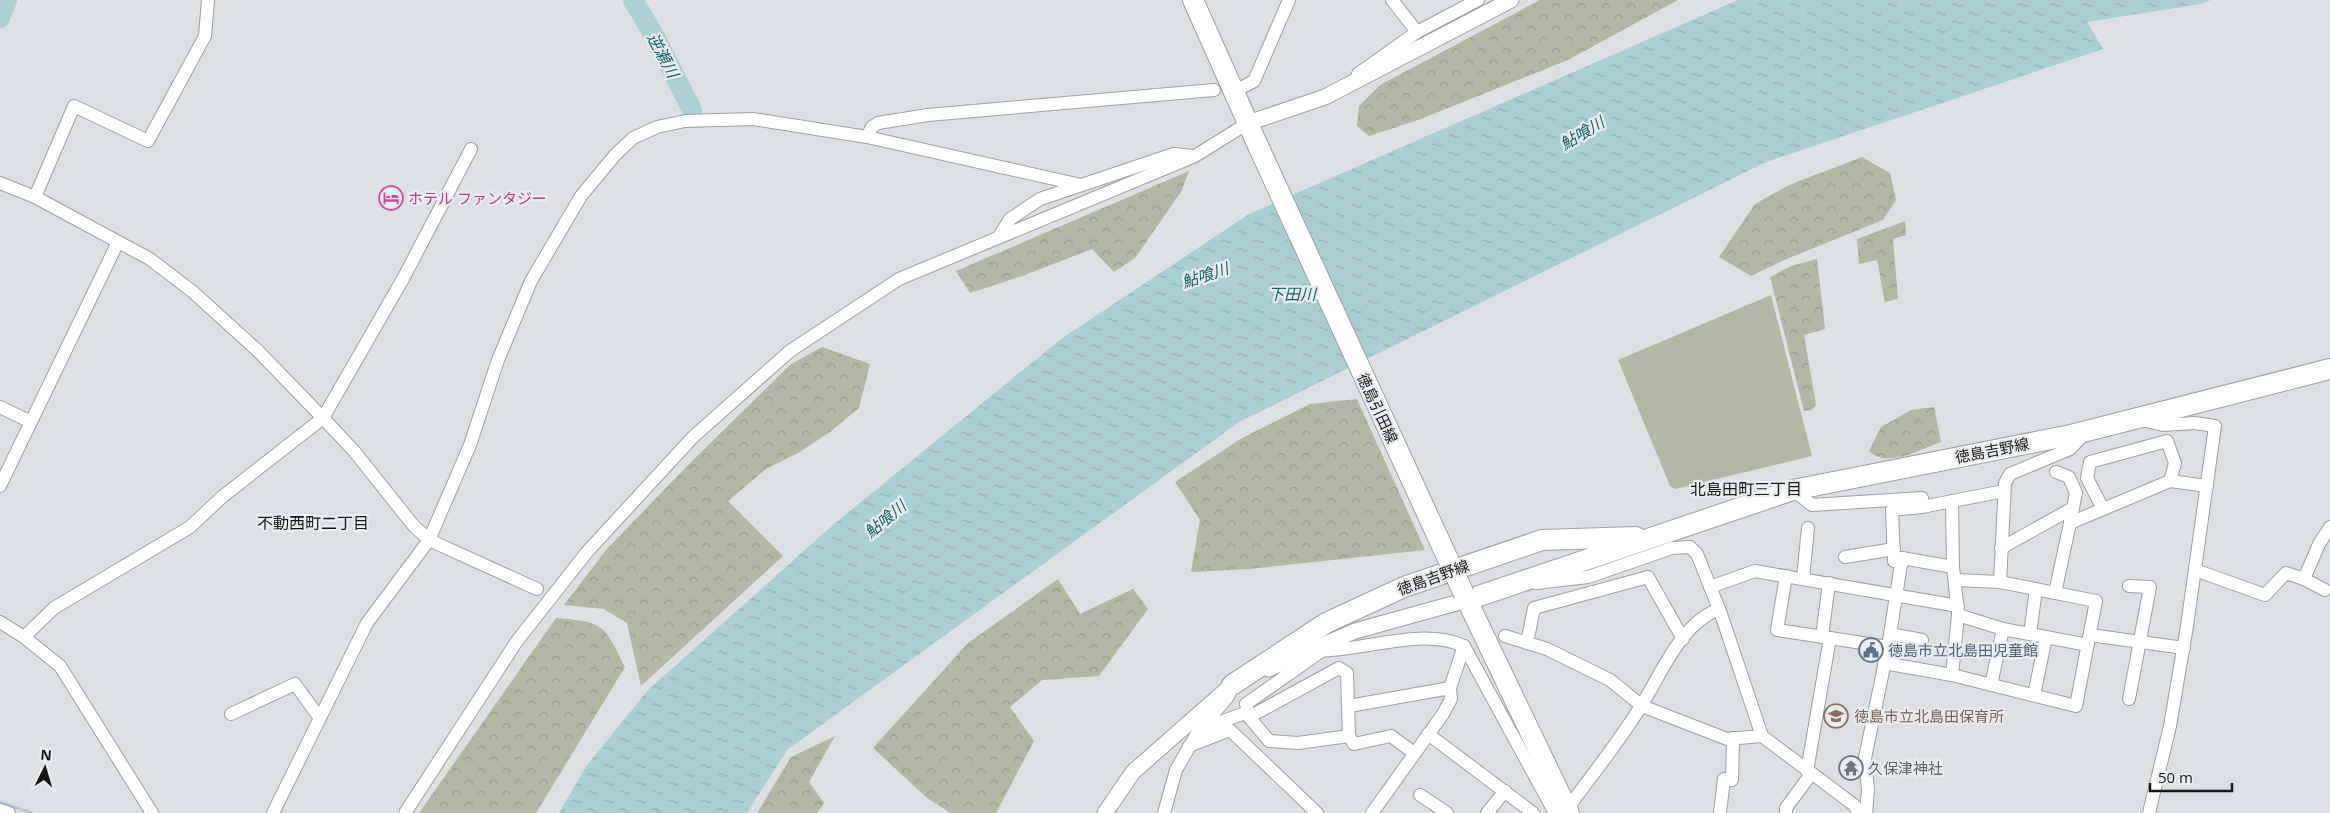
<svg xmlns="http://www.w3.org/2000/svg" width="2330" height="813" viewBox="0 0 2330 813" font-family="'Open Sans','Noto Sans JP',sans-serif">
  <style>
    .forest { fill: url(#forest-crowns) }
    .pitch { fill: #b2b8a4 }
    .water { fill: url(#water-ripples) }
    .lines { fill: none; stroke-linecap: round; stroke-linejoin: round }
    .stream { stroke: #a8cfd4; stroke-width: 3 }
    .river { stroke: #a8cfd4; stroke-width: 20 }
    .minor-casing { stroke: #9c9ea0; stroke-width: 14 }
    .tertiary-casing { stroke: #9c9ea0; stroke-width: 17 }
    .primary-casing { stroke: #9c9ea0; stroke-width: 22 }
    .minor { stroke: #fff; stroke-width: 12 }
    .tertiary { stroke: #fff; stroke-width: 15 }
    .primary { stroke: #fff; stroke-width: 20 }
    .primary-bridge-casing { stroke: #9c9ea0; stroke-width: 22; stroke-linecap: butt }
    .primary-bridge { stroke: #fff; stroke-width: 20 }
    .labels { text-anchor: middle; dominant-baseline: central; stroke-width: 4.5; stroke-linejoin: round; paint-order: stroke }
    .hotel-label { font-size: 15px; fill: #b23c85; stroke: #eaedef; text-anchor: start }
    .street-label { font-size: 15px; fill: #161617; stroke: #eaedef }
    .service-label { font-size: 15px; fill: #4e5e75; stroke: #eaedef; text-anchor: start }
    .education-label { font-size: 15px; fill: #785e54; stroke: #eaedef; text-anchor: start }
    .worship-label { font-size: 15px; fill: #5b616d; stroke: #eaedef; text-anchor: start }
    .water-label { font-size: 16px; font-style: italic; fill: #126169; stroke: #eaedef }
    .neighbourhood-label { font-size: 16px; fill: #161617; stroke: #eaedef }
  </style>
  <defs>
    <pattern id="forest-crowns" width="20" height="18" patternUnits="userSpaceOnUse" patternTransform="scale(1.25)"><rect width="20" height="18" fill="#b2b8a4"/><path d="M2 6a3 3 0 1 1 6 0M12 15a3 3 0 1 1 6 0" fill="none" stroke="#989d8c"/></pattern>
    <pattern id="water-ripples" width="26" height="14" patternUnits="userSpaceOnUse" patternTransform="scale(1.25)"><rect width="26" height="14" fill="#a8cfd4"/><path d="M2 4q2-2 4 0t4 0M15 11q2-2 4 0t4 0" fill="none" stroke="#90b1b5"/></pattern>
  </defs>
  <rect width="100%" height="100%" fill="#dde0e2"/>
  <g class="forest">
    <path d="M1540 0H1678L1568 60 1421 119 1369 136 1357 126 1359 106 1380 85Z"/>
    <path d="M1862 157 1890 173 1896 200 1883 220 1784 260 1751 276 1719 257 1755 204 1789 185Z"/>
    <path d="M1189 171 1181 192 1135 258 1114 272 1092 249 1025 275 970 293 956 271Z"/>
    <path d="M1905 221 1906 235 1893 239 1898 299 1885 302 1877 260 1859 264 1857 239Z"/>
    <path d="M1817 259 1825 329 1804 335 1816 405 1812 410 1804 411 1770 277 1791 266Z"/>
    <path d="M822 347 870 364 859 408 830 432 798 453 766 469 728 501 783 556 641 686 627 623 604 609 564 605 606 550 692 461 791 364Z"/>
    <path d="M1357 399 1425 550 1250 569 1191 572 1200 520 1175 482 1242 438 1310 404Z"/>
    <path d="M1934 407 1941 442C1920 449 1888 469 1869 451L1881 427 1911 410Z"/>
    <path d="M1058 579 1080 614 1133 589 1148 609 1099 676 1042 680 1010 707 1034 741 996 813H951L927 798 873 748 968 643Z"/>
    <path d="M556 618C604 622 604 624 625 667L536 813H419Z"/>
    <path d="M835 736 809 782 824 803 817 813H757L791 757Z"/>
  </g>
  <path class="pitch" d="M1771 295 1812 456 1675 489 1670 486 1618 360Z"/>
  <path class="water" d="M1738 0H2211L2200 4 2087 22 2103 49 1766 162 1239 422 787 750 747 813H559L587 765 649 689 834 524 1061 339 1249 214Z"/>
  <g class="lines">
    <path class="stream" d="M0 802 32 813"/>
    <g class="river">
      <path d="M633 0 654 35 692 110"/>
      <path d="M0 18 7 0"/>
    </g>
    <g class="minor-casing">
      <g id="minor">
        <path d="M1392 0 1417 32"/>
        <path d="M1358 74 1417 32 1478 0"/>
        <path d="M1241 88 1254 81 1289 0"/>
        <path d="M867 137 872 127 878 123 928 115 1214 90"/>
        <path d="M0 183 35 197 150 259 193 292 257 350 323 418 354 451 413 525 429 540 537 589"/>
        <path d="M35 197 74 106 148 141 205 36 208 0"/>
        <path d="M998 238 1010 219 1040 199 1174 154 1192 156"/>
        <path d="M0 407 31 422"/>
        <path d="M2142 420 2163 425 2195 423 2215 426 2187 626 2170 726 2149 813"/>
        <path d="M2085 433 2070 449 2010 474 2005 483 2000 582 2096 601 2076 706 1952 675 1958 615 2003 629 2088 645"/>
        <path d="M2056 472 2069 477 2076 493 2070 523 2170 481 2207 486"/>
        <path d="M0 486 118 242"/>
        <path d="M1793 490 1812 505 1922 498V507L2004 491"/>
        <path d="M1952 501 1953 567 1958 613"/>
        <path d="M2103 509 2087 478 2090 462 2167 441 2175 463 2170 481"/>
        <path d="M2001 548 2073 508"/>
        <path d="M1845 557 1894 549"/>
        <path d="M1902 563 1894 561 1892 510 1922 507"/>
        <path d="M2195 570 2265 595 2286 573 2304 579 2325 590"/>
        <path d="M1786 576 1777 630 1830 638 1807 771"/>
        <path d="M1803 578 1808 528"/>
        <path d="M2304 579 2319 544 2330 527"/>
        <path d="M1956 580 2000 582"/>
        <path d="M1536 583 1588 577 1672 548 1690 547 1697 554 1721 614 1762 736 1854 805 1859 813"/>
        <path d="M1710 587 1755 571 1958 606"/>
        <path d="M2055 593 2070 523"/>
        <path d="M0 622 24 637 60 666 152 813"/>
        <path d="M1890 634 1922 640"/>
        <path d="M2030 634 2036 589"/>
        <path d="M2090 635 2184 648"/>
        <path d="M1505 636 1547 649 1610 680 1642 706 1727 739 1762 736"/>
        <path d="M24 637 54 608 190 527 222 497 323 418 404 277 471 149"/>
        <path d="M1822 637 1829 583"/>
        <path d="M1830 638 1888 647"/>
        <path d="M1527 643 1534 608 1648 577 1683 639"/>
        <path d="M1311 651C1359 653 1420 626 1464 646L1555 813"/>
        <path d="M1320 652 1246 704 1249 717 1339 668 1347 673 1349 736 1354 744 1391 736 1414 753"/>
        <path d="M1884 663 1952 675"/>
        <path d="M1991 685 2003 629"/>
        <path d="M2034 695 2046 637"/>
        <path d="M2129 699 2150 587 2129 586"/>
        <path d="M1349 706 1450 688"/>
        <path d="M231 714 295 684 319 717"/>
        <path d="M1249 717 1269 741 1298 743 1349 736"/>
        <path d="M1201 729 1248 712"/>
        <path d="M1428 734 1533 813"/>
        <path d="M1189 746 1230 730 1317 813"/>
        <path d="M1420 795 1447 813"/>
        <path d="M1567 809C1592 775 1619 742 1641 706 1662 673 1680 624 1719 609"/>
        <path d="M0 810 9 813"/>
        <path d="M273 813 367 623 429 540 470 445 498 360 531 281 581 196 615 155 633 138 657 127 685 121 753 119 867 137 1081 185"/>
        <path d="M405 813 517 641 587 552 693 437 790 351 899 279 1195 156 1248 123"/>
        <path d="M1164 813 1176 770 1199 730 1227 698 1230 692"/>
        <path d="M1372 813 1443 714 1451 699 1450 688 1464 646"/>
        <path d="M1487 813 1505 791"/>
        <path d="M1720 813 1724 779 1732 780 1733 738"/>
        <path d="M1786 813V808L1811 774"/>
        <path d="M1866 813 1868 790 1865 758 1888 647 1902 558 1953 567"/>
      </g>
    </g>
    <g class="tertiary-casing">
      <g id="tertiary">
        <path d="M1248 123 1325 97 1511 0"/>
        <path d="M1269 669 1355 631 1467 600"/>
        <path d="M1105 813 1133 772 1232 685 1241 681"/>
      </g>
    </g>
    <g class="primary-casing">
      <g id="primary">
        <path d="M1193 0 1259 148"/>
        <path d="M1464 594 1569 813"/>
        <path d="M1467 600 1793 490 2071 435 2330 369"/>
        <path d="M1232 685 1326 623 1404 587 1542 540 1636 537"/>
      </g>
    </g>
    <use href="#minor" class="minor"/>
    <use href="#tertiary" class="tertiary"/>
    <use href="#primary" class="primary"/>
    <g class="primary-bridge-casing">
      <path id="primary-bridge" d="M1259 148 1464 594"/>
    </g>
    <use href="#primary-bridge" class="primary-bridge"/>
  </g>
  <defs>
    <g id="hotel-ring" transform="scale(1.25)"><circle r="9.5" fill="#eaedef" stroke="#d1479c" stroke-width="1.5"/><path d="M-6-4.5h1.5V1H6V5H4.5V3h-9V5H-6ZM-4 0a1.8 1.8 0 1 1 3.6 0ZM.5 0V-2.5h3Q6-2.5 6 0Z" fill="#d1479c"/></g>
    <g id="civic-ring" transform="scale(1.25)"><circle r="9.5" fill="#eaedef" stroke="#5c6f8a" stroke-width="1.5"/><path d="M-.6-6.5H3V-4.5H.6V-3L4-1V1h2V6H-6V1h2V-1L-.6-3ZM-1.2 2.5V6h2.4V2.5Z" fill="#5c6f8a"/></g>
    <g id="school-ring" transform="scale(1.25)"><circle r="9.5" fill="#eaedef" stroke="#8d6e63" stroke-width="1.5"/><path d="M0-5L7-2L0 1L-7-2ZM-4 1L0 2.5L4 1V4Q0 6-4 4Z" fill="#8d6e63"/></g>
    <g id="temple-ring" transform="scale(1.25)"><circle r="9.5" fill="#eaedef" stroke="#6b7280" stroke-width="1.5"/><path d="M0-6L5-2H3V0L6.5 2.5H4V6H1.5V3h-3V6H-4V2.5H-6.5L-3 0V-2H-5Z" fill="#6b7280"/></g>
  </defs>
  <g fill-rule="evenodd">
    <use href="#hotel-ring" x="391" y="198"/>
    <use href="#civic-ring" x="1871" y="650"/>
    <use href="#school-ring" x="1836" y="716"/>
    <use href="#temple-ring" x="1851" y="768"/>
  </g>
  <g class="labels">
    <g class="hotel-label">
      <text x="408" y="198">ホテル ファンタジー</text>
    </g>
    <g class="street-label">
      <text transform="translate(1378 408) rotate(65)">徳島引田線</text>
      <text transform="translate(1992 450) rotate(-11)">徳島吉野線</text>
      <text transform="translate(1433 577) rotate(-20)">徳島吉野線</text>
    </g>
    <g class="service-label">
      <text x="1888" y="650">徳島市立北島田児童館</text>
    </g>
    <g class="education-label">
      <text x="1854" y="716">徳島市立北島田保育所</text>
    </g>
    <g class="worship-label">
      <text x="1868" y="768">久保津神社</text>
    </g>
    <g class="water-label">
      <text transform="translate(663 55) rotate(62)">逆瀬川</text>
      <text transform="translate(1582 133) rotate(-31)">鮎喰川</text>
      <text transform="translate(1205 275) rotate(-18)">鮎喰川</text>
      <text x="1292" y="294">下田川</text>
      <text transform="translate(885 519) rotate(-40)">鮎喰川</text>
    </g>
    <g class="neighbourhood-label">
      <text x="1746" y="489">北島田町三丁目</text>
      <text x="313" y="523">不動西町二丁目</text>
    </g>
  </g>
  <g transform="translate(45 768) rotate(5)" stroke="#eaedef" stroke-width="4" paint-order="stroke">
  <path d="M0-4L9 19L0 12L-9 19Z" fill="#161617"/>
  <text y="-8" font-size="14" font-weight="bold" text-anchor="middle" fill="#161617">N</text>
  </g>
  <path d="M2150 783v8h82v-8" fill="none" stroke="#161617" stroke-width="2.5"/>
  <text x="2158" y="783" font-size="15" fill="#161617" stroke="#eaedef" stroke-width="4" paint-order="stroke">50 m</text>
</svg>
